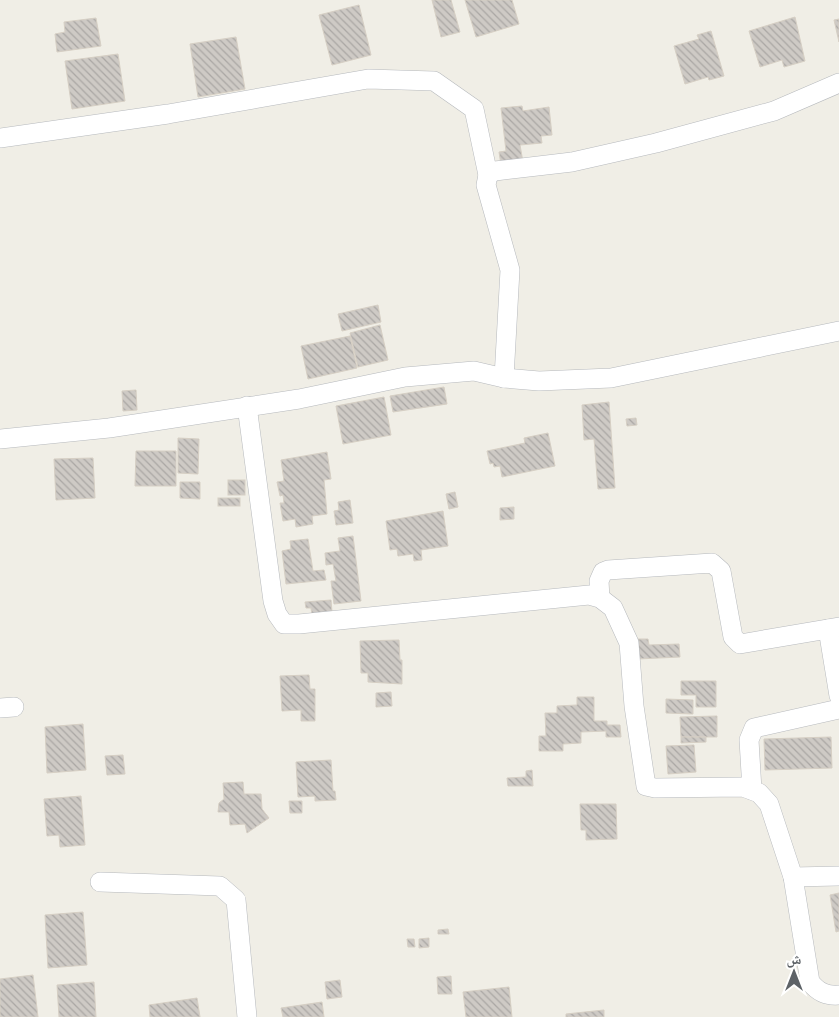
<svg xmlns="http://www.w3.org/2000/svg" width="839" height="1017" viewBox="0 0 839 1017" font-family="'Varela Round','Noto Naskh Arabic',sans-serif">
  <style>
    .building { fill: url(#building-back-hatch); stroke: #d6cfc4 }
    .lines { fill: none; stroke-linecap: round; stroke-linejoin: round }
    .minor-casing { stroke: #b6b9bd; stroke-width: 20 }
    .minor { stroke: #fff; stroke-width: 19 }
  </style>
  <defs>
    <pattern id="building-back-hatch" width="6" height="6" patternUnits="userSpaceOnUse" patternTransform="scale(1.25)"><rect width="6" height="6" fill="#cecac5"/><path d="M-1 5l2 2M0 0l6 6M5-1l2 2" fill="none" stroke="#aaa7a4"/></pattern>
  </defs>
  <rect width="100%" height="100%" fill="#f0eee6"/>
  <g class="building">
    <path d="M432 0H451L460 32 441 37Z"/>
    <path d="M465 0H512L519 24 476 37Z"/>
    <path d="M359 5 371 55 332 65 319 15Z"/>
    <path d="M795 17 805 61 784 67 782 60 760 67 749 31Z"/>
    <path d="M96 18 101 46 57 52 55 34 65 32 64 22Z"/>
    <path d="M839 19V42L834 20Z"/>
    <path d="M711 31 724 76 709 80 708 77 685 84 674 46 699 39 697 35Z"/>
    <path d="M236 37 245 89 198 97 190 44Z"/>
    <path d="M118 54 125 101 72 109 65 61Z"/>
    <path d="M522 106 523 111 549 107 552 135 541 136 542 143 520 145 523 162 501 165 499 152 506 151 501 108Z"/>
    <path d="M378 305 381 322 342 331 338 314Z"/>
    <path d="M380 325 388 360 358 367 350 333Z"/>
    <path d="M350 336 357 368 308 379 301 346Z"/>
    <path d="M444 387 447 404 393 412 390 396Z"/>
    <path d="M136 390 137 410 123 411 122 391Z"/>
    <path d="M384 397 391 435 343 444 336 406Z"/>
    <path d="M609 402 615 488 598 489 594 439 584 440 582 405Z"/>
    <path d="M636 418 637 425 627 426 626 419Z"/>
    <path d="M548 433 555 466 502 477 500 466 494 467 493 463 490 464 487 451 525 443 524 438Z"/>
    <path d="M178 438 199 439 198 474 178 473Z"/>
    <path d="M136 451H176V486H135Z"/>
    <path d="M327 452 331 479 324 480 327 514 312 516 313 524 296 527 295 519 283 521 280 503H284L283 495 280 496 277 482 284 481 281 460Z"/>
    <path d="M93 458 95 498 56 500 54 459Z"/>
    <rect x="228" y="480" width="17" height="15"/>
    <path d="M180 482H200V499L180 498Z"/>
    <path d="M455 492 458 507 449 509 446 494Z"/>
    <rect x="218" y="498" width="22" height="8"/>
    <path d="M350 500 353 523 336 525 334 511 339 510 338 502Z"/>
    <path d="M514 507V519L500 520V508Z"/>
    <path d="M443 511 448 546 421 550 422 560 414 561 413 554 398 556 397 549 390 550 386 521Z"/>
    <path d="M353 536 361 601 334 604 331 581H336L333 564 326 565 325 553 340 551 338 538Z"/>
    <path d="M308 539 313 571 324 570 326 580 286 584 282 551 291 549 290 541Z"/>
    <path d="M331 600 332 612 312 615 311 608H306L305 602Z"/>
    <path d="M638 639H648L649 645 679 644 680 657 638 659Z"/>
    <path d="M399 640 400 660H402V684L368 682V673H361L360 641Z"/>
    <path d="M309 675 310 689H315V721H301V710L282 711 280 676Z"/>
    <path d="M681 681H716V707H696V695H681Z"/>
    <path d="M391 692 392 706 376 707V693Z"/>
    <path d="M577 697H594V721H607V725H620L621 737H606V731L581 732V743L563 744V751H539V736H546L545 713H557V706L577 705Z"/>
    <path d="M666 699 693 700V714L666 713Z"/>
    <path d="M717 716V737H681L680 717Z"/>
    <path d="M83 724 86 770 47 773 45 727Z"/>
    <path d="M681 737H706V742L681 743Z"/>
    <path d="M831 737 832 768 765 770 764 739Z"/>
    <path d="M694 745 696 772 668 774 666 746Z"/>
    <path d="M123 755 125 774 107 775 105 756Z"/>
    <path d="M331 760 333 791H335L336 800 315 801V796L298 797 296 762Z"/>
    <path d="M532 770 533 786H508L507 778 526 777V771Z"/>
    <path d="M243 782 244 794H261L262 809 269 818 247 833 245 824 230 825 229 812H218L219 803 224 799 223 783Z"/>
    <path d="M81 796 85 845 60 847 59 835 47 836 44 799Z"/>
    <path d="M289 801H302V813H290Z"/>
    <path d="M580 804H616L617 839 586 840V830H581Z"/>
    <path d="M839 893V931L836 932 830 895Z"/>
    <path d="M83 912 87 965 48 968 45 915Z"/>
    <path d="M448 929 449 934H438V930Z"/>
    <path d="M429 938V947L419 948V939Z"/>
    <path d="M407 939H414L415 947H408Z"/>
    <path d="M33 975 38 1017H0V979Z"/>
    <path d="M451 976 452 994H438L437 977Z"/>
    <path d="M340 980 342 997 327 999 325 982Z"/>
    <path d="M94 982 96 1017H59L57 985Z"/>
    <path d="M509 987 512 1017H466L463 992Z"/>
    <path d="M197 998 200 1017H150L149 1005Z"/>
    <path d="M322 1002 324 1017H283L281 1008Z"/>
    <path d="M604 1010V1017H566V1014Z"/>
  </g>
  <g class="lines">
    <g class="minor-casing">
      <g id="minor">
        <path d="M0 138 168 114 368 79 434 81 474 109 488 175"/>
        <path d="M504 378 510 270 486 185 488 175 495 171 572 162 656 143 774 111 839 83"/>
        <path d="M247 406 273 601 277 614 284 624H299L589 595 600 598 613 608 629 643 634 706 646 786 655 788 743 787 759 793 769 804 793 877 810 982C818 992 826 996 839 995"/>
        <path d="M0 439 109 428 299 399 405 377 474 371 504 378 539 381 611 378 839 331"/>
        <path d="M600 598 599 581 603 572 608 570 712 563 721 571 733 637 740 644 839 627"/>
        <path d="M828 629 839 696"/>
        <path d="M0 708 14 707"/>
        <path d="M752 790 749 740 754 728 839 709"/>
        <path d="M793 877 839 876"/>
        <path d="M100 882 220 886 236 900 247 1017"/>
      </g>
    </g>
    <use href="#minor" class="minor"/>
  </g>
  <g transform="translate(794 972)" stroke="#ffffff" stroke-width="4" paint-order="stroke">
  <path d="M0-4L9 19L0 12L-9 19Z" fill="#5d6267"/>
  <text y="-8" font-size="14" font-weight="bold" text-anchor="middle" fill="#5d6267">ش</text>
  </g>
</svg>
